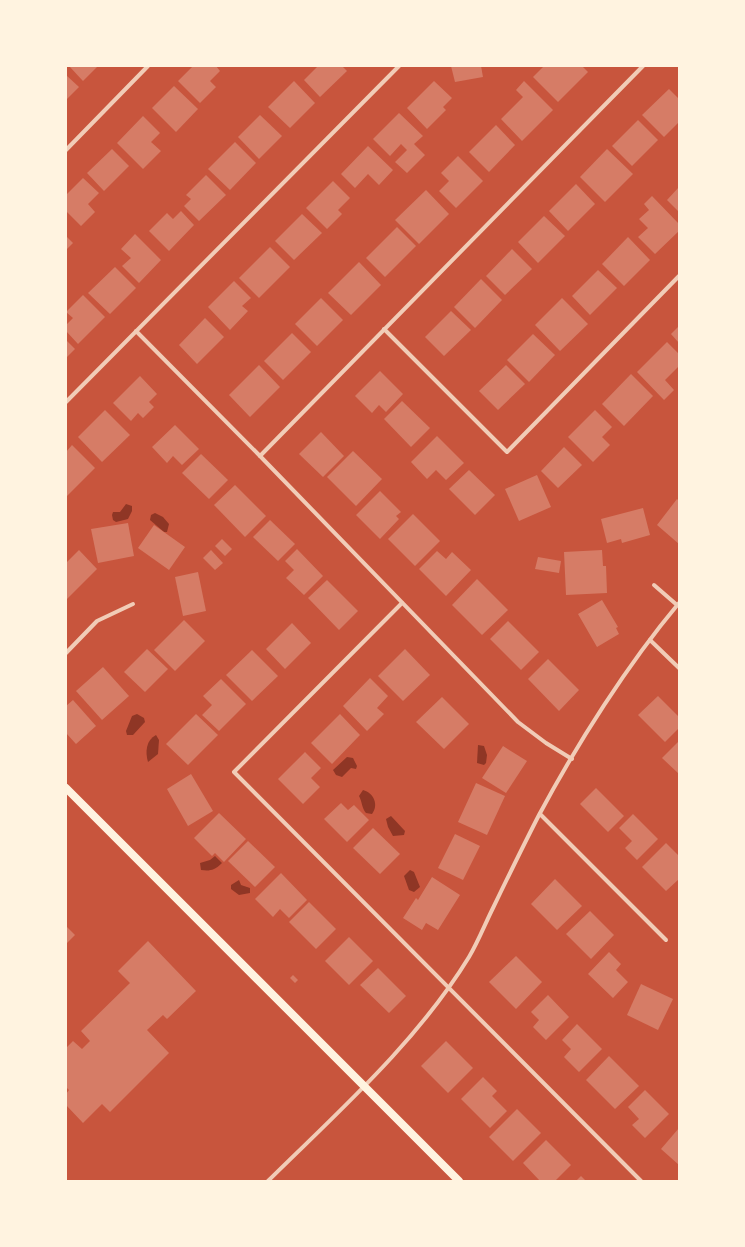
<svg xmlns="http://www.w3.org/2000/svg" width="745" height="1247" viewBox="0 0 745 1247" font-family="Overpass,sans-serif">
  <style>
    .water { fill: #8f3625 }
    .building { fill: #d67c66 }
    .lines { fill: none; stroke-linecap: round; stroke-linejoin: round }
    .minor { stroke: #f1ccb7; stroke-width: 4 }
    .secondary { stroke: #fff3e0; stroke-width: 8 }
  </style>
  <rect width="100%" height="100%" fill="#c8553d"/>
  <g class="water">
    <path d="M126 504 132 506V511L128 519 116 522 113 520 112 515 113 512H120Z"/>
    <path d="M155 513 163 517 169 524 167 532H164L150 520 151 515Z"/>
    <path d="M137 714 144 718 145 722 133 735H127L126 731 132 716Z"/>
    <path d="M156 735 159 740 158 754 148 762C145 752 146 740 156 735Z"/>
    <path d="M478 745 484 746 487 755 486 763 484 765 477 763Z"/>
    <path d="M347 757 353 758 357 766 356 769 351 768 342 777 336 775 333 770Z"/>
    <path d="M363 790C374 793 379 805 372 814L366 813C362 809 362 801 359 796Z"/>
    <path d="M391 816 405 831 404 835 393 836 388 827 386 819Z"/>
    <path d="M215 856 222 863C214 871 209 871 201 870L200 863 210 860Z"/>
    <path d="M410 870 414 872 420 887 414 892 409 890 404 876Z"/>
    <path d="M239 880 241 885 250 888V893L239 895 231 889V885Z"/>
  </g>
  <g class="building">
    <path d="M69 66H98L83 81Z"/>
    <path d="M193 66H216L220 71 210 81 216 87 200 103 178 81Z"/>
    <path d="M318 66H342L347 71 320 97 304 80Z"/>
    <path d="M451 66H481L483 77 455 82Z"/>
    <path d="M544 66H582L588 72 558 102 533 77Z"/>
    <path d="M66 75 79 87 66 100Z"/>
    <path d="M294 81 315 103 290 128 268 107Z"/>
    <path d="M434 81 452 98 443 107 446 110 427 129 407 108Z"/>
    <path d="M524 81 553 110 522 141 501 119 523 97 516 90Z"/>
    <path d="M174 86 198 109 176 132 152 108Z"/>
    <path d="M669 89 679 99V122L664 137 642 115Z"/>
    <path d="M399 113 423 136 414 144 425 155 407 173 395 162 407 150 401 144 390 156 373 139Z"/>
    <path d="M260 115 282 136 259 159 238 137Z"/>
    <path d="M143 116 160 133 151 142 161 151 143 169 117 143Z"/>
    <path d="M638 120 658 140 632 166 612 146Z"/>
    <path d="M496 125 515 145 489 172 469 152Z"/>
    <path d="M235 142 256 163 230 190 208 169Z"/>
    <path d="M368 146 393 170 379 185 368 174 355 188 341 174Z"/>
    <path d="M112 149 129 166 104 191 87 173Z"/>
    <path d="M607 149 633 174 605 202 580 177Z"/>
    <path d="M458 156 483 181 456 208 439 191 449 181 441 173Z"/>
    <path d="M206 175 226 195 199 221 184 206 191 199 186 195Z"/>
    <path d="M83 178 99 193 88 204 95 212 81 226 66 211V195Z"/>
    <path d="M333 181 350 198 338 210 342 214 327 229 306 208Z"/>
    <path d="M576 184 595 204 568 231 549 211Z"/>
    <path d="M679 187V212L667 200Z"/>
    <path d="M426 190 449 214 419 244 395 220Z"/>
    <path d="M652 196 679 224V231L655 254 638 237 648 228 639 219 649 210 644 204Z"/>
    <path d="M181 211 194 225 169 251 149 231 167 213 173 219Z"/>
    <path d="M302 214 322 233 294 260 275 241Z"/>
    <path d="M544 216 565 236 538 263 518 242Z"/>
    <path d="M397 227 416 246 385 277 366 258Z"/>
    <path d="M135 234 161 260 139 283 122 266 131 258 121 249Z"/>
    <path d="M66 236 73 243 66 250Z"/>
    <path d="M628 237 650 260 624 286 602 264Z"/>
    <path d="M270 247 290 267 259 298 239 278Z"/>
    <path d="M512 249 532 269 505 295 486 276Z"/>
    <path d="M359 262 381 285 351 315 328 293Z"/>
    <path d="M115 267 136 288 110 314 88 293Z"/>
    <path d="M598 270 617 288 590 315 572 296Z"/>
    <path d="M481 279 502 300 475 328 454 307Z"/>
    <path d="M234 281 251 298 242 306 248 311 230 330 208 307Z"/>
    <path d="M83 295 105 317 78 344 66 331V325L73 318 66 312Z"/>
    <path d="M321 298 343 320 317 346 295 324Z"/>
    <path d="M562 298 588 324 560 351 535 325Z"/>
    <path d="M451 311 471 330 444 356 425 337Z"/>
    <path d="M205 318 224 337 197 364 179 345Z"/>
    <path d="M679 326V343L671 334Z"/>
    <path d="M292 333 311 352 283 380 264 361Z"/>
    <path d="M533 334 555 355 529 382 507 360Z"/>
    <path d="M66 340 75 349 66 358Z"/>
    <path d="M667 342 679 354V366L665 380 674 390 664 400 637 372Z"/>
    <path d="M259 365 280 387 250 417 229 395Z"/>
    <path d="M506 365 525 384 498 410 479 391Z"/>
    <path d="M380 371 403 394 386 412 379 405 372 413 355 396Z"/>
    <path d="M631 374 653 396 624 426 602 404Z"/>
    <path d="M140 376 157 394 149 402 154 407 143 418 138 413 131 421 113 403Z"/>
    <path d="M402 401 430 428 411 447 384 419Z"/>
    <path d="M105 410 130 435 102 462 78 437Z"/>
    <path d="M595 410 612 427 602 437 610 445 593 462 568 437Z"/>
    <path d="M175 425 199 449 182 465 173 456 167 463 152 447Z"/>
    <path d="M321 432 344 456 323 477 299 454Z"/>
    <path d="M437 436 464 463 446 480 436 470 427 479 411 462Z"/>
    <path d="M72 445 95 468 66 497V452Z"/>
    <path d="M564 447 582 465 558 488 541 471Z"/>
    <path d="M353 451 382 479 356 506 327 477Z"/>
    <path d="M201 454 228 480 209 499 182 473Z"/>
    <path d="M469 470 495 495 475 515 449 489Z"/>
    <path d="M537 475 551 507 519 521 505 489Z"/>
    <path d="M235 485 266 516 245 537 214 505Z"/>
    <path d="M380 491 401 512 396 516 399 519 380 539 356 515Z"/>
    <path d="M677 499 679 501V544L657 525Z"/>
    <path d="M643 508 650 535 622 543 621 539 607 543 601 519Z"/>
    <path d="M413 514 440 541 415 566 388 539Z"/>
    <path d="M270 520 295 544 278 561 253 537Z"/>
    <path d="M128 523 134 556 98 563 91 529Z"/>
    <path d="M154 525 185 547 169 570 138 548Z"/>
    <path d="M222 539 232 549 225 556 215 546Z"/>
    <path d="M297 549 323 576 304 595 286 578 294 570 285 561Z"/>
    <path d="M79 550 97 569 67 599 66 563Z"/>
    <path d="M211 550 223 563 215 570 203 558Z"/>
    <path d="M602 550 603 566H606L607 593 566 595 564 552Z"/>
    <path d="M437 551 446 559 452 552 471 570 446 596 419 569Z"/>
    <path d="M538 557 561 561 559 573 535 569Z"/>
    <path d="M198 572 206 611 183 616 175 577Z"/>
    <path d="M477 579 508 610 482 635 452 605Z"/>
    <path d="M327 580 358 611 339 630 308 598Z"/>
    <path d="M602 600 618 627 616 628 619 634 597 647 578 614Z"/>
    <path d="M184 620 205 641 175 671 154 650Z"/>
    <path d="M508 621 539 652 521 670 490 639Z"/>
    <path d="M292 623 311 643 285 669 266 649Z"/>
    <path d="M147 649 168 669 145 692 124 672Z"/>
    <path d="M405 649 430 675 403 701 378 676Z"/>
    <path d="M252 650 278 676 252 701 226 675Z"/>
    <path d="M548 659 579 690 559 711 528 679Z"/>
    <path d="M103 667 129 696 102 720 76 691Z"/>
    <path d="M370 678 388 696 377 708 384 714 367 731 343 706Z"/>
    <path d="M221 679 246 704 219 731 202 715 212 705 203 696Z"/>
    <path d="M658 696 679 717V728L665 742 638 715Z"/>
    <path d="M442 697 469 724 444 749 416 722Z"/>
    <path d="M73 700 96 726 76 744 66 733V706Z"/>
    <path d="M196 714 218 735 188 765 166 744Z"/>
    <path d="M340 714 360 735 332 764 311 743Z"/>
    <path d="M679 741V774L662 758Z"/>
    <path d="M503 746 527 761 506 793 482 778Z"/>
    <path d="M305 752 321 768 311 778 320 787 303 804 278 779Z"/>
    <path d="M191 774 213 811 188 826 167 789Z"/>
    <path d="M476 783 505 796 487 835 458 822Z"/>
    <path d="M596 788 624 816 608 832 580 804Z"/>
    <path d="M341 803 348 810 354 805 369 820 347 842 324 819Z"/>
    <path d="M219 813 246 839 224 862 215 853 212 856 194 838Z"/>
    <path d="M633 814 658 839 637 860 625 848 632 841 619 828Z"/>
    <path d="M373 828 400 854 380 874 353 848Z"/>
    <path d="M455 834 480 846 463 880 438 868Z"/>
    <path d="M248 841 275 867 255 887 228 861Z"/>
    <path d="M666 843 679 856V879L666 891 642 867Z"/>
    <path d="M281 873 307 900 289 918 280 909 273 917 255 899Z"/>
    <path d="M432 877 460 895 438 930 426 923 422 930 403 918 416 898 418 900Z"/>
    <path d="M555 879 582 906 557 930 531 904Z"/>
    <path d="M309 902 336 929 316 949 289 922Z"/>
    <path d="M590 911 614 935 591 959 566 934Z"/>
    <path d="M66 926 75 935 66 944Z"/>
    <path d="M349 937 373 961 349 985 325 961Z"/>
    <path d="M148 941 196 991 167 1019 163 1015 147 1030 169 1053 110 1112 102 1104 83 1123 66 1105V1094L69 1090 66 1087V1048L73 1041 82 1049 90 1041 81 1031 130 983 118 971Z"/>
    <path d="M609 952 621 964 616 970 628 982 613 998 588 974Z"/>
    <path d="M516 956 542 982 516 1009 489 982Z"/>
    <path d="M378 968 406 996 389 1013 360 985Z"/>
    <path d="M293 975 298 980 295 983 290 978Z"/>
    <path d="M641 984 673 999 658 1030 627 1015Z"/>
    <path d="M548 995 569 1017 546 1040 533 1027 539 1020 531 1012Z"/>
    <path d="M577 1024 602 1049 579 1072 564 1057 571 1049 562 1040Z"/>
    <path d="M446 1041 473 1068 448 1093 421 1066Z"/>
    <path d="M609 1056 639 1086 615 1109 586 1080Z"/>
    <path d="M483 1077 497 1091 492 1096 507 1111 490 1128 461 1099Z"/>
    <path d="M645 1090 669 1114 645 1138 632 1125 639 1119 628 1107Z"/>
    <path d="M517 1109 541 1133 513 1161 489 1137Z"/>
    <path d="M679 1128V1165L661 1149Z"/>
    <path d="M546 1140 571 1165 555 1181H540L523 1163Z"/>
    <path d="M581 1176 586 1181H576Z"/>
  </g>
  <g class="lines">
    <g class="minor">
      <path d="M66 150 148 66"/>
      <path d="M384 329 507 452 679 276"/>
      <path d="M136 331 260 456 518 722 546 743 572 759"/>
      <path d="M66 402 399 66"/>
      <path d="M260 456 643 66"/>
      <path d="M654 585 677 605"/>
      <path d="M402 603 234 772 641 1181"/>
      <path d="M650 640 679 668"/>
      <path d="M66 653 97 621 133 604"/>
      <path d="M540 814 666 940"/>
      <path d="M268 1181C339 1111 417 1042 469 957 478 942 485 924 493 908 508 877 523 846 539 815 577 744 627 665 679 603"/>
    </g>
    <path class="secondary" d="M66 788 459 1181"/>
  </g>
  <rect width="745" height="1247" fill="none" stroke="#fff3e0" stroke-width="134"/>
</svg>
